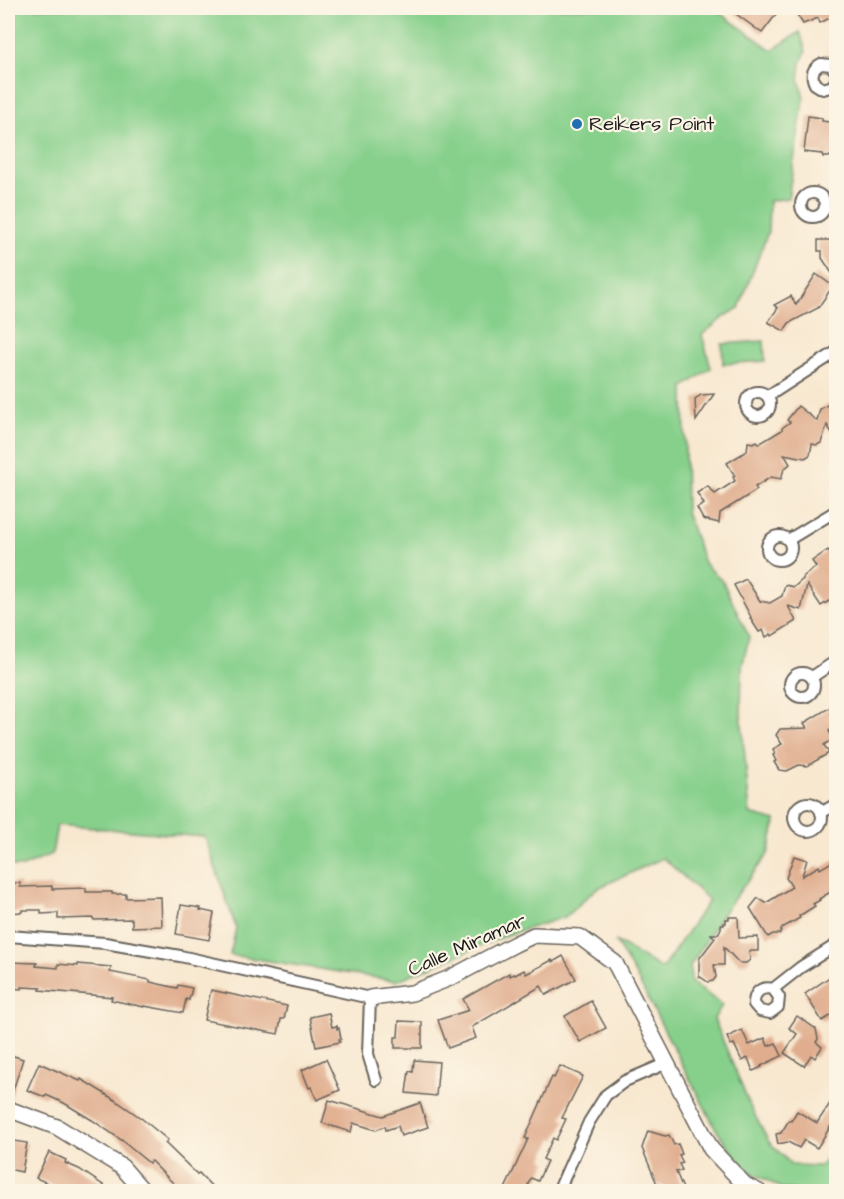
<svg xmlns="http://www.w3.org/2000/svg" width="844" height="1199" viewBox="0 0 844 1199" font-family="'Architects Daughter',sans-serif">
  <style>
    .green { fill: #87d08c; stroke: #527654; stroke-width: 1.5 }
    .building { fill: #e0ad8e }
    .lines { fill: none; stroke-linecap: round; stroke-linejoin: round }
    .street-casing { stroke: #69635b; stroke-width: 14 }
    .secondary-casing { stroke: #69635b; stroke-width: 18 }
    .street { stroke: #fff; stroke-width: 10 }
    .secondary { stroke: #fff; stroke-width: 15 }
    .poi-dot { fill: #1f6fb2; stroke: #fcf5e5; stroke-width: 2 }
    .labels { text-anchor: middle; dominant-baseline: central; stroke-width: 4.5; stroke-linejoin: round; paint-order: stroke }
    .poi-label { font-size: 20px; fill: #1c1c1c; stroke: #fcf5e5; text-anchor: start }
    .street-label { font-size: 20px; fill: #1c1c1c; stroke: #fcf5e5 }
  </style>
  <rect width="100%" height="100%" fill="#fcf5e5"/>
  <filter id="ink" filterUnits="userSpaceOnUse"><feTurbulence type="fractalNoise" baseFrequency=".0167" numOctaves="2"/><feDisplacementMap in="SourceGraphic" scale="12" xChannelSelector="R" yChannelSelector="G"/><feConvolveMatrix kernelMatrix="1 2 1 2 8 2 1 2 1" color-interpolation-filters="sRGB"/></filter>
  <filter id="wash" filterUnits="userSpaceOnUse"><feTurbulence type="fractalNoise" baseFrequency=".008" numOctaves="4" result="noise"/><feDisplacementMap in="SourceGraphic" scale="24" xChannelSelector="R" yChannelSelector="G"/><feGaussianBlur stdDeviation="1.35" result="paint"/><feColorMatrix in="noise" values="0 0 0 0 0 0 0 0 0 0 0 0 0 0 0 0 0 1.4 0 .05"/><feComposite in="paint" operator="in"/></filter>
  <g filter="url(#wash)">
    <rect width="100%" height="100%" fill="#f8e8d0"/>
    <g class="green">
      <path d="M8 8H713L772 50 800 32 806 51 801 63 799 79 804 97 788 198 769 201 768 232 739 308 724 317 702 335 711 368 684 387 686 512 704 563 723 582 749 637 742 667 741 714 750 814 776 821 768 854 724 912 690 966 691 982 722 1005 714 1019 750 1106 769 1142 792 1165 821 1166 836 1144V1191H798L783 1189 745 1169 717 1131 635 974 615 941 662 969 709 900 663 858 596 889 565 917 507 935 396 981 230 955 236 928 205 837 57 825 52 854 23 867 8 866Z"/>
      <path d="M764 341 765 361 723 364 722 344Z"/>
    </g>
    <g id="blocks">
      <g class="building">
        <path d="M728 8H781L762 33Z"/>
        <path d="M793 8H837L832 11 834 16 820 23 818 18 803 24Z"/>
        <path d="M808 116 822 118V121L837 123V155L832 154 829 157H823L822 154 804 152Z"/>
        <path d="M818 240H837V281L822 258V251H818Z"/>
        <path d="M816 274 833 286 818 308 789 323 784 331 768 322 778 308 774 305 791 296 796 305Z"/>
        <path d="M714 394 696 421 695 399 701 395Z"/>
        <path d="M837 400V441L827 425 821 443 817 445 812 444 810 455 805 458 784 454 790 464 784 469 781 479 771 477 755 487 757 490 720 513 719 523 703 519 697 508 704 504 697 493 708 486 712 492H713L715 494 735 481 733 477 735 476 727 463 747 451 748 442 753 443 757 441 759 444 782 430V428L790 422 787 420 798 406 817 421 820 409Z"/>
        <path d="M828 550 837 563V596L821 606 807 585 801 610 788 606 796 621 772 636 771 634 766 637 763 630 759 632 750 618 751 617 734 585 746 579 760 601 770 603 782 596 785 585 794 587 803 579 804 576 816 567 812 561Z"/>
        <path d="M837 703V726L829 731 833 739 824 745 829 753 807 766 799 765 787 771 779 770 774 762 776 761 773 755 775 754 773 749 782 744 776 735 780 729 807 728 804 723Z"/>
        <path d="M794 856 807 860 802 876 819 866 820 869 837 859V888L819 899 820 900 813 904 815 906 799 916 800 918 782 928 780 934H773L768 937 750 908 758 898 766 903 792 887 786 878Z"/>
        <path d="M8 883H20V887L52 886V889L86 888V892H112V894H126V898L161 897 162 926 132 927V919L94 920 93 918 58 919V913L41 914V910H22V912L8 913Z"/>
        <path d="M181 905 201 908 200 910 214 913 209 940 176 934Z"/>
        <path d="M729 917H738L739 938 758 937V951H749L750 960 746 963H739L724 947V965H714L716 977 713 981 708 982 699 976V959L715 938 711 934H718L721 929V925H724V923H726V919H729Z"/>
        <path d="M563 956 576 979 546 995 541 986 472 1027 476 1038 448 1048 438 1020 469 1010 463 999 509 973 510 976 514 974 515 975 524 970 526 974 552 960 553 962Z"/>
        <path d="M8 962 37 963 36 966 58 968V964L78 966V964L111 967 110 972 150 980V982L177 988 178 985 192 988 189 1000 186 999 183 1013 144 1006V1007L111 1000 112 997 40 990 41 988 22 987V989L8 988Z"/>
        <path d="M837 972V1012L822 1021 805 994Z"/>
        <path d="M211 990 287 1006 284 1019H281L278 1034 204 1020Z"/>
        <path d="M591 1001 606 1028 580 1042 565 1016Z"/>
        <path d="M329 1013 332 1027 337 1026V1029L339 1028 341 1039H339L340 1042 316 1047 310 1017Z"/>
        <path d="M797 1016 816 1029 818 1039 816 1042 822 1047 815 1058 811 1055 804 1066 784 1053 797 1034 789 1028Z"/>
        <path d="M399 1021 422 1022V1048H395V1037H398Z"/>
        <path d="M742 1030 749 1045 765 1038 768 1046 776 1043 782 1056 761 1066 762 1067 753 1071 748 1058 742 1061 734 1044 731 1045 727 1037Z"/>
        <path d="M8 1054 23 1059 10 1100 8 1099Z"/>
        <path d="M326 1059 340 1090 317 1100 311 1087 309 1088 302 1070Z"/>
        <path d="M414 1060 439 1062 436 1096 406 1093 409 1071 413 1072Z"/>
        <path d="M39 1063 80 1081 81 1079 115 1100 141 1118 168 1140 165 1143 197 1174 199 1173 216 1191H181L151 1161 149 1163 127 1145V1144L92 1120 64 1103 46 1095 45 1097 27 1090Z"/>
        <path d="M560 1066 583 1076 562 1118 566 1119 556 1140 553 1138 543 1159 547 1161 538 1181 531 1178 525 1191H504L528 1139 525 1138 544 1095 552 1077 554 1078Z"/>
        <path d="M837 1093V1116L817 1148 804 1140 799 1148 788 1142 778 1144 776 1134 781 1133 789 1120 791 1121 797 1111 817 1123Z"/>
        <path d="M329 1100 383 1116 420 1103 428 1127 401 1136 398 1126 386 1130 385 1126 376 1130 353 1123 351 1132 322 1123Z"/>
        <path d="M648 1131 665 1136 669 1135 674 1145 678 1144 682 1154 679 1155 683 1163 679 1164 682 1170 676 1172 684 1191H665L663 1186 657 1184 642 1148Z"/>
        <path d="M8 1140 27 1143 22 1172 8 1169Z"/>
        <path d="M49 1152 66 1160 65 1163 79 1169 112 1191H65L36 1178Z"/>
      </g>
    </g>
  </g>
  <g filter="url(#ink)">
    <use href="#blocks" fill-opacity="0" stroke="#69635b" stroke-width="1.5"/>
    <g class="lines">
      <g class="street-casing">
        <g id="street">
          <path d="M836 72 831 65 821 64C813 68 810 75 815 84L823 89 833 86 836 80"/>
          <circle cx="813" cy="205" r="12"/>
          <circle cx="758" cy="404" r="12"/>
          <path d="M768 396 836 352"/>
          <circle cx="779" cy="548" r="12"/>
          <path d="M788 540 836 511"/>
          <circle cx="802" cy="685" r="12"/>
          <path d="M812 677 836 661"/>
          <circle cx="808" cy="817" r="14"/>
          <path d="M821 813 836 804"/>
          <path d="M8 936 105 943 180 956 370 998 368 1054 376 1080"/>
          <path d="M773 989 779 997 778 1007 770 1013 760 1011 754 1004C754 992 761 986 773 989L801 967 836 945"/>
          <path d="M558 1192 589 1122 606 1095 625 1081 667 1063"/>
        </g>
      </g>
      <g class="secondary-casing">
        <g id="secondary">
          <path d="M370 998 412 993 450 978 515 944 534 935 580 937 615 963 711 1149 745 1185 759 1192"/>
          <path d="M8 1109 57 1127 122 1167 144 1192"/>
        </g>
      </g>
      <use href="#street" class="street"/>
      <use href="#secondary" class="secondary"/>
    </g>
  </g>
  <circle class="poi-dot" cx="577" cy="124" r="6"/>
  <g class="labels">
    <g class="poi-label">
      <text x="589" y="124">Reikers Point</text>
    </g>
    <g class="street-label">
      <text transform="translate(467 945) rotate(-24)">Calle Miramar</text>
    </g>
  </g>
  <rect width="844" height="1199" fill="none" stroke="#fcf5e5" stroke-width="30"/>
</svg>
